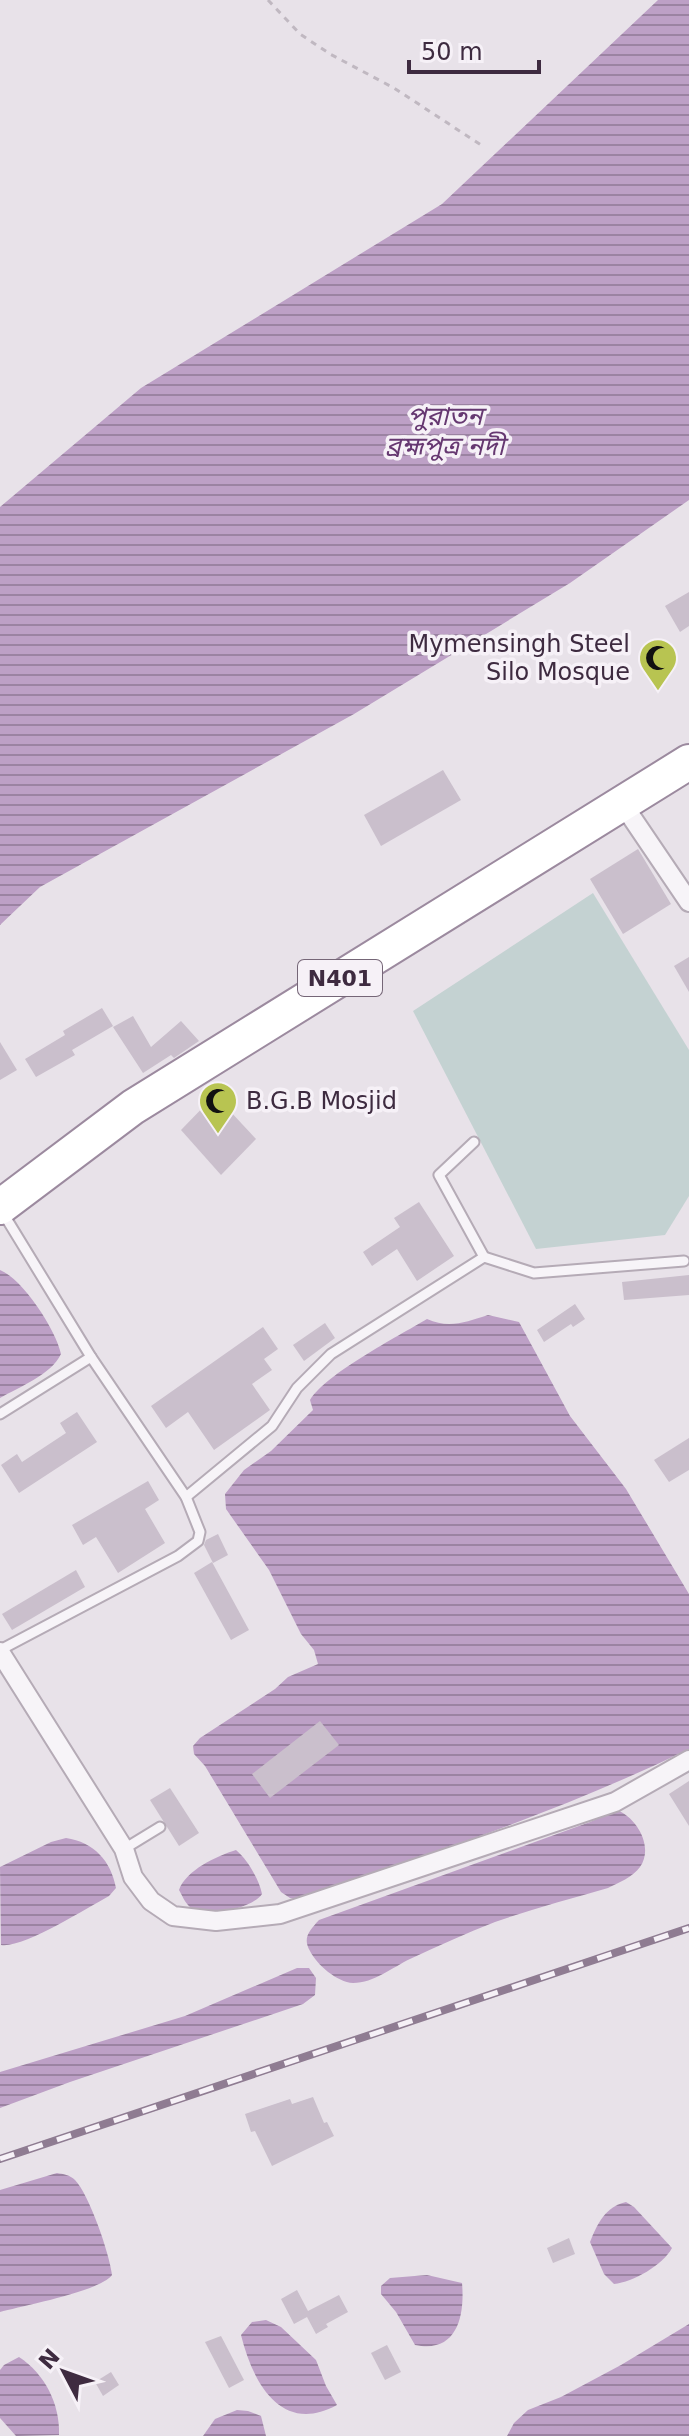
<svg xmlns="http://www.w3.org/2000/svg" width="689" height="2436" viewBox="0 0 689 2436" font-family="'DejaVu Sans','Noto Sans Bengali',sans-serif">
  <style>
    .park { fill: #c4d2d2 }
    .water { fill: url(#water-rules) }
    .building { fill: #cabfcc }
    .lines { fill: none; stroke-linecap: round; stroke-linejoin: round }
    .lane-casing { stroke: #b5abb6; stroke-width: 13 }
    .street-casing { stroke: #b5abb6; stroke-width: 22 }
    .highway-casing { stroke: #9c8a9f; stroke-width: 38 }
    .path { stroke: #c0b8c1; stroke-width: 3; stroke-dasharray: 6 6; stroke-linecap: butt }
    .lane { stroke: #f7f4f8; stroke-width: 9 }
    .street { stroke: #f7f4f8; stroke-width: 18 }
    .highway { stroke: #fff; stroke-width: 34 }
    .rail-casing { stroke: #8f7c92; stroke-width: 8 }
    .rail { stroke: #f6f1f7; stroke-width: 5; stroke-dasharray: 15; stroke-linecap: butt }
    .labels { text-anchor: middle; dominant-baseline: central; stroke-width: 7; stroke-linejoin: round; paint-order: stroke }
    .shield { fill: #f6f1f7; stroke: #756677; stroke-width: 2 }
    .shield-label { font-size: 22px; font-weight: bold; fill: #3e2b40 }
    .poi-label { font-size: 24px; fill: #3e2b40; stroke: #f6f1f7; text-anchor: end }
    .water-label { font-size: 26px; font-style: italic; fill: #663871; stroke: #f6f1f7 }
  </style>
  <defs>
    <pattern id="water-rules" width="6" height="5" patternUnits="userSpaceOnUse" patternTransform="scale(2)"><rect width="6" height="5" fill="#bda0c6"/><path d="M0 2.5h6" fill="none" stroke="#9b83a2"/></pattern>
  </defs>
  <rect width="100%" height="100%" fill="#e8e2e9"/>
  <path class="park" d="M593 893 689 1050V1196L665 1235 536 1249 413 1011Z"/>
  <g class="water">
    <path d="M658 0H689V500L570 583 354 714 40 887 0 925V507L141 388 442 204Z"/>
    <path d="M0 1270C23 1279 56 1330 61 1354 51 1375 19 1387 0 1398Z"/>
    <path d="M488 1315 519 1322 570 1416 626 1489 689 1594V1749C564 1810 432 1853 301 1900L290 1898 281 1892 205 1766 194 1754 193 1746 200 1738 275 1689 288 1677 318 1664 314 1650 301 1634 269 1570 226 1509 225 1494 244 1470 271 1451 313 1410 310 1400C327 1373 397 1337 427 1319 449 1329 466 1322 488 1315Z"/>
    <path d="M617 1810C637 1818 654 1847 640 1867 633 1877 618 1883 608 1888 570 1899 532 1909 495 1922 467 1933 438 1946 410 1959 393 1967 374 1983 353 1983 337 1982 317 1965 310 1951 302 1938 310 1930 319 1920L590 1822Z"/>
    <path d="M66 1838C94 1842 111 1861 116 1888L109 1896C87 1908 22 1949 1 1945L0 1867 51 1842Z"/>
    <path d="M236 1850C247 1859 259 1879 262 1894 252 1909 204 1919 190 1907 185 1903 182 1895 179 1890 186 1870 217 1856 236 1850Z"/>
    <path d="M297 1968H309L316 1978 315 1995 303 2004 70 2082 0 2108V2072L185 2016Z"/>
    <path d="M57 2173C63 2174 70 2175 75 2180 89 2194 110 2255 112 2275 101 2291 22 2306 0 2312V2190Z"/>
    <path d="M626 2202 634 2207 672 2248C663 2265 633 2282 614 2284L604 2274 590 2242C597 2224 606 2206 626 2202Z"/>
    <path d="M427 2275 462 2283C465 2316 457 2354 415 2345L396 2312 381 2294V2286L390 2278Z"/>
    <path d="M266 2320 281 2327 316 2360 326 2386 337 2405C280 2436 252 2380 241 2335L252 2322Z"/>
    <path d="M689 2324V2436H507L514 2423 528 2410 561 2397 621 2365Z"/>
    <path d="M19 2357C45 2374 60 2404 59 2435L16 2436 0 2418V2370L4 2365Z"/>
    <path d="M237 2410 248 2411 261 2416 266 2436H203L215 2419Z"/>
  </g>
  <g class="building">
    <path d="M689 592V626L680 632 665 606Z"/>
    <path d="M443 770 461 800 381 846 364 815Z"/>
    <path d="M638 849 671 904 623 934 590 879Z"/>
    <path d="M689 957V992L674 966Z"/>
    <path d="M102 1008 113 1026 72 1050 75 1055 36 1077 25 1059 65 1035 63 1031Z"/>
    <path d="M133 1016 151 1047 181 1021 199 1041 174 1058 171 1055 143 1073 113 1027Z"/>
    <path d="M0 1042 17 1070 0 1080Z"/>
    <path d="M215 1095 256 1139 221 1175 181 1130Z"/>
    <path d="M419 1202 454 1256 417 1281 397 1249 372 1266 363 1252 400 1227 394 1218Z"/>
    <path d="M689 1275V1295L624 1300 622 1282Z"/>
    <path d="M575 1304 585 1319 573 1327 571 1324 544 1342 537 1330Z"/>
    <path d="M325 1323 335 1338 304 1361 293 1345Z"/>
    <path d="M263 1327 278 1349 264 1359 272 1370 252 1384 270 1410 214 1450 188 1412 166 1428 151 1406Z"/>
    <path d="M77 1412 97 1442 19 1493 1 1465 17 1454 22 1462 66 1433 60 1423Z"/>
    <path d="M689 1438V1470L669 1482 654 1460Z"/>
    <path d="M148 1481 159 1500 145 1509 165 1543 118 1573 96 1537 83 1545 72 1525Z"/>
    <path d="M218 1534 228 1555 213 1563 204 1545 206 1540Z"/>
    <path d="M212 1562 249 1630 231 1640 194 1573Z"/>
    <path d="M76 1570 85 1587 12 1630 2 1614Z"/>
    <path d="M320 1721 339 1745 270 1798 252 1774Z"/>
    <path d="M689 1781V1826L669 1794Z"/>
    <path d="M170 1788 199 1833 179 1846 150 1800Z"/>
    <path d="M313 2097 324 2123 327 2122 334 2136 272 2166 255 2131 251 2132 245 2114 290 2099 292 2104Z"/>
    <path d="M569 2238 575 2254 553 2263 547 2248Z"/>
    <path d="M297 2290 308 2311 339 2295 348 2312 326 2324 328 2327 316 2334 307 2317 294 2324 281 2299Z"/>
    <path d="M221 2336 244 2380 229 2388 205 2342Z"/>
    <path d="M387 2345 401 2372 385 2380 371 2353Z"/>
    <path d="M111 2372 119 2385 103 2396 95 2382Z"/>
  </g>
  <g class="lines">
    <g class="lane-casing">
      <g id="lane">
        <path d="M474 1142 439 1175 484 1257"/>
        <path d="M3 1213 91 1357"/>
        <path d="M0 1414 91 1357 186 1497 200 1532 198 1541 178 1556 0 1650"/>
        <path d="M186 1497 272 1426 297 1388 331 1354 484 1257 534 1273 684 1261"/>
        <path d="M124 1849 160 1827"/>
      </g>
    </g>
    <g class="street-casing">
      <g id="street">
        <path d="M622 803 689 902"/>
        <path d="M0 1652 124 1849 133 1877 151 1901 173 1916 216 1921 280 1914 615 1802 689 1760"/>
      </g>
    </g>
    <g class="highway-casing">
      <path id="highway" d="M0 1207 133 1107 689 762"/>
    </g>
    <path class="path" d="M268 0 300 34 330 54 394 88 481 145"/>
    <use href="#lane" class="lane"/>
    <use href="#street" class="street"/>
    <use href="#highway" class="highway"/>
    <g class="rail-casing">
      <path id="rail" d="M0 2159 689 1928"/>
    </g>
    <use href="#rail" class="rail"/>
  </g>
  <defs>
    <g id="mosque-pin" transform="scale(2)"><path d="M0 17L-7.5 6A9.5 9.5 0 1 1 7.5 6Z" fill="#b8c451" stroke="#f6f1f7"/><path d="M3.5-4.9A6 6 0 1 0 3.5 4.9A5 5 0 1 1 3.5-4.9Z" fill="#111"/></g>
  </defs>
  <g fill-rule="evenodd">
    <use href="#mosque-pin" x="658" y="658"/>
    <use href="#mosque-pin" x="218" y="1101"/>
  </g>
  <g class="labels">
    <rect class="shield" x="298" y="960" width="84" height="36" rx="6"/>
    <g class="shield-label">
      <text x="340" y="978">N401</text>
    </g>
    <g class="poi-label">
      <text x="630" y="644">Mymensingh Steel<tspan x="630" dy="28">Silo Mosque</tspan></text>
      <text x="246" y="1101" text-anchor="start">B.G.B Mosjid</text>
    </g>
    <g class="water-label">
      <text x="445" y="416">পুরাতন<tspan x="445" dy="30">ব্রহ্মপুত্র নদী</tspan></text>
    </g>
  </g>
  <g transform="translate(64 2372) rotate(311)" stroke="#f6f1f7" stroke-width="6" paint-order="stroke">
  <path d="M0-6L14 30L0 20L-14 30Z" fill="#3e2b40"/>
  <text y="-12" font-size="22" font-weight="bold" text-anchor="middle" fill="#3e2b40">N</text>
  </g>
  <path d="M409 60v12h130v-12" fill="none" stroke="#3e2b40" stroke-width="4"/>
  <text x="421" y="60" font-size="24" fill="#3e2b40" stroke="#f6f1f7" stroke-width="6" paint-order="stroke">50 m</text>
</svg>
